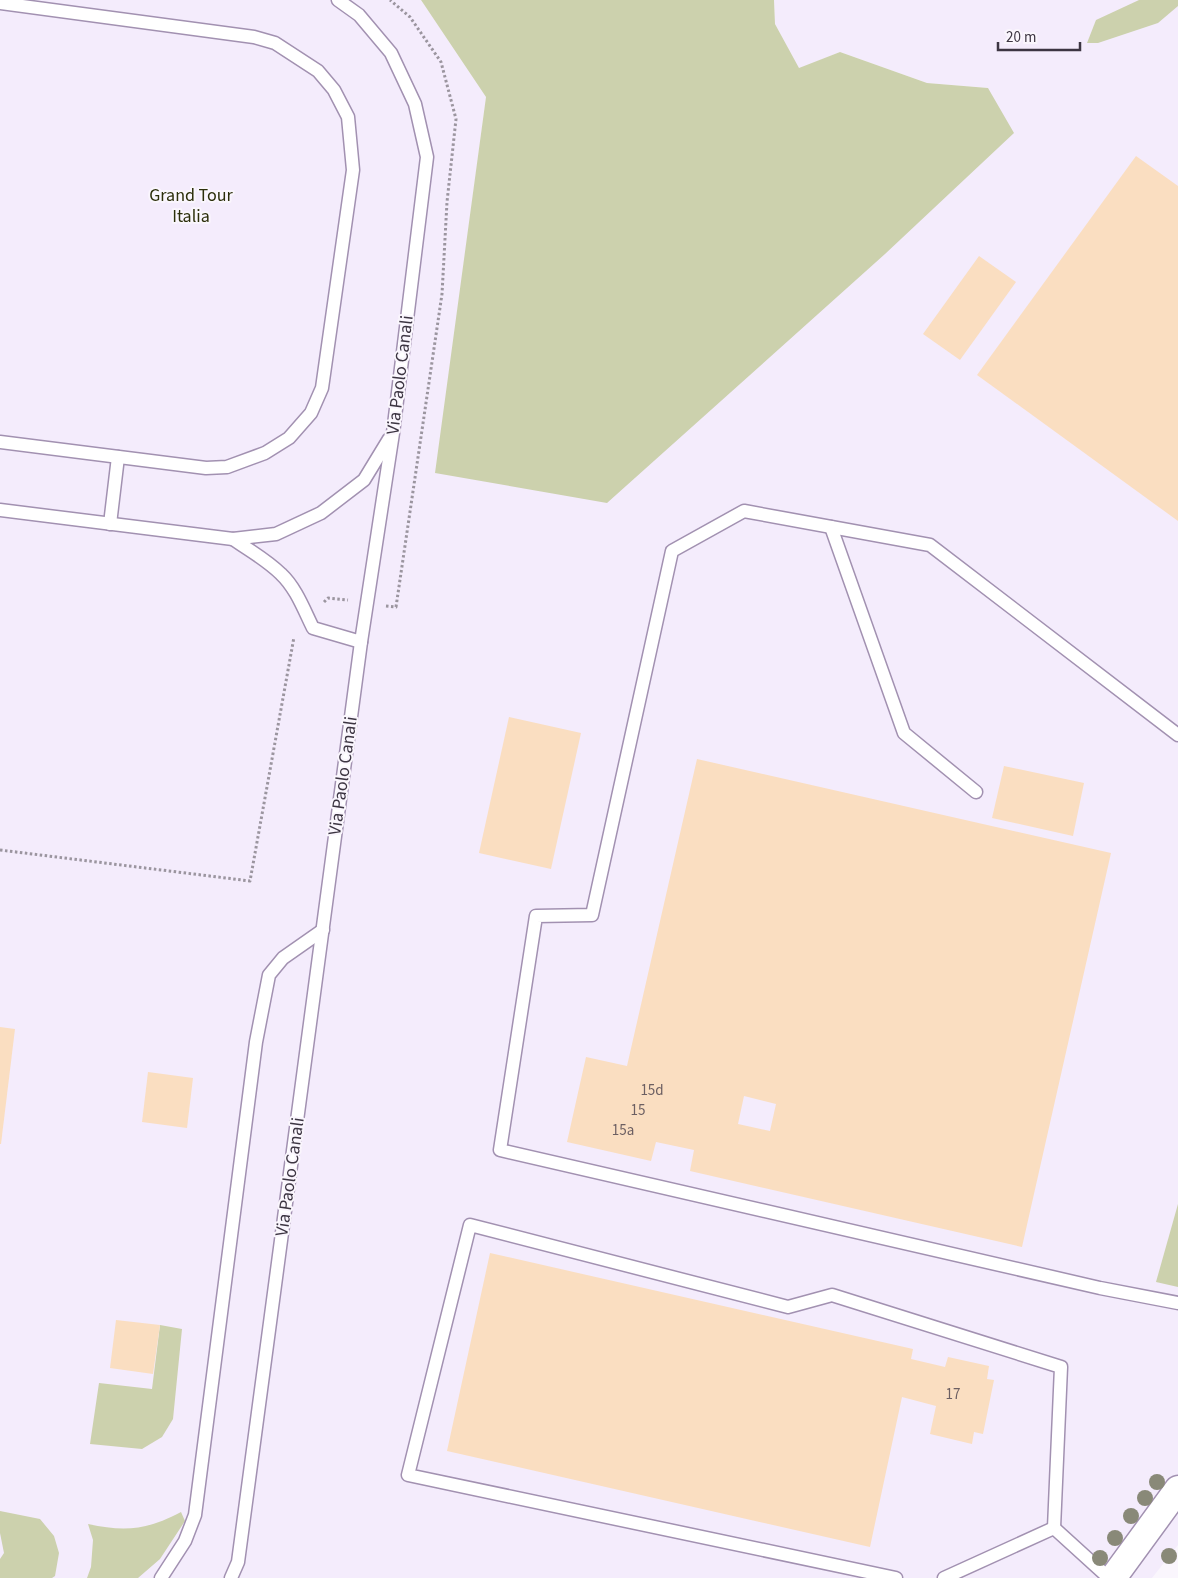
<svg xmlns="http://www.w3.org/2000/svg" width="1178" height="1578" viewBox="0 0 1178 1578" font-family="'Source Sans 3',sans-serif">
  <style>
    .built { fill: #f4ecfc }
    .green { fill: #ccd1ad }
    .building { fill: #fadec1; fill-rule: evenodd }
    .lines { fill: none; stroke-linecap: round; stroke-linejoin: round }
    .lane-casing { stroke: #a291b1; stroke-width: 15 }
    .street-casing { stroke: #a291b1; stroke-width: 29 }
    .path { stroke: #9b959f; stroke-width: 3; stroke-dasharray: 2.5 2.5; stroke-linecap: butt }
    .lane { stroke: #fff; stroke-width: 12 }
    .street { stroke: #fff; stroke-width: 26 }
    .tree { fill: #898978 }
    .labels { text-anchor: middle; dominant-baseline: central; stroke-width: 4; stroke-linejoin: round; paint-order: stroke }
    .number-label { font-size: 15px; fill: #6c5f62 }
    .park-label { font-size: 18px; fill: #2c2f0b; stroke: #faf6fd }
    .street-label { font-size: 18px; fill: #3c3542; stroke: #faf6fd }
  </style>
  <rect width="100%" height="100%" fill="#faf6fd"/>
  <path class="built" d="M0 0H421L486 97 436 473 988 88 927 83 840 52 799 69 775 24 774 0H1178V1545L1152 1578H0Z"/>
  <g class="green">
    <path d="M421 0H774L775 24 799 68 840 52 927 83 988 88 1014 133 885 254 607 503 435 473 486 97Z"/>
    <path d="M1139 0H1178V6L1158 23 1098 43H1087L1096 20Z"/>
    <path d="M1178 1204V1287L1156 1282Z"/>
    <path d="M160 1325 182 1329 173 1419 162 1437 142 1449 90 1444 99 1383 152 1389Z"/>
    <path d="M0 1511 40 1519 54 1536 59 1553 55 1576 52 1578H0V1559L4 1553 0 1533Z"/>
    <path d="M181 1512 185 1521 160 1559 138 1578H87L91 1567 93 1540 88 1524C125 1532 147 1530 181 1512Z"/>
  </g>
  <g class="building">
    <path d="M1136 156 1178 186V521L977 375Z"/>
    <path d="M979 256 1016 282 960 360 923 334Z"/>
    <path d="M509 717 581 733 551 869 479 853Z"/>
    <path d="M697 759 1111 853 1022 1247 690 1171 694 1150 656 1142 651 1161 567 1142 586 1057 627 1066ZM744 1096 776 1104 770 1131 738 1124Z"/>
    <path d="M1004 766 1084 783 1073 836 992 818Z"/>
    <path d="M0 1027 15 1029 1 1144H0Z"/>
    <path d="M148 1072 193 1078 187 1128 142 1122Z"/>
    <path d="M490 1253 913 1349 911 1359 945 1367 948 1357 989 1366 987 1379 994 1380 983 1434 974 1432 972 1444 930 1434 936 1406 902 1397 870 1547 447 1451Z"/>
    <path d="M116 1320 160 1325 153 1374 110 1368Z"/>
  </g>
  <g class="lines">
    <g class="lane-casing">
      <g id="lane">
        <path d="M0 3 254 37 275 43 318 71 334 90 348 117 353 170 322 388 311 413 289 438 265 453 227 467 206 468 0 442"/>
        <path d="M0 510 233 539 276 534 321 513 364 480 389 439"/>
        <path d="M110 524 118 457"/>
        <path d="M831 527 904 733 976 792"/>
        <path d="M233 539C249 550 267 560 281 574 296 588 304 610 313 628L361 642"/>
        <path d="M1178 735 930 545 744 511 672 551 592 915 536 916 500 1150 1100 1288 1178 1303"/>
        <path d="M1054 1528 1109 1578"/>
        <path d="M161 1578 185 1541 195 1515 256 1042 269 975 283 958 323 930"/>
        <path d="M231 1578 238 1562 361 642 393 433 427 157 415 104 391 53 359 15 338 0"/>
        <path d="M896 1578 408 1475 470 1225 788 1307 832 1295 1061 1367 1054 1528"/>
        <path d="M944 1578 1054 1528"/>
      </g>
    </g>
    <g class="street-casing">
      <path id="street" d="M1113 1578 1178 1489"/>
    </g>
    <g class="path">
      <path d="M324 602 328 598 348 600"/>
      <path d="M386 606 396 607 442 294 447 202 456 119 441 62 410 17 390 0"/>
      <path d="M0 850 250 881 294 637"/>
    </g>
    <use href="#lane" class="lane"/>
    <use href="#street" class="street"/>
  </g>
  <g class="tree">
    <circle cx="1157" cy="1482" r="8"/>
    <circle cx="1145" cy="1498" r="8"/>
    <circle cx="1131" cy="1516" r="8"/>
    <circle cx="1115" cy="1538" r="8"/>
    <circle cx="1169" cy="1556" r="8"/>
    <circle cx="1100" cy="1558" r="8"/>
  </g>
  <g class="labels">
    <g class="number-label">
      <text x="652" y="1090">15d</text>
      <text x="638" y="1110">15</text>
      <text x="623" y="1130">15a</text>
      <text x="953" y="1394">17</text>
    </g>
    <g class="park-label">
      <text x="191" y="195">Grand Tour<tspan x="191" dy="21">Italia</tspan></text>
    </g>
    <g class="street-label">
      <text transform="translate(400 375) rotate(-83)">Via Paolo Canali</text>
      <text transform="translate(343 776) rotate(-82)">Via Paolo Canali</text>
      <text transform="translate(290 1177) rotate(-82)">Via Paolo Canali</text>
    </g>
  </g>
  <path d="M998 42v8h82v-8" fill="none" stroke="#3c3542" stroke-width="2.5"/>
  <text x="1006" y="42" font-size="15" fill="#3c3542" stroke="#faf6fd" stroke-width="4" paint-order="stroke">20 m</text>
</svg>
